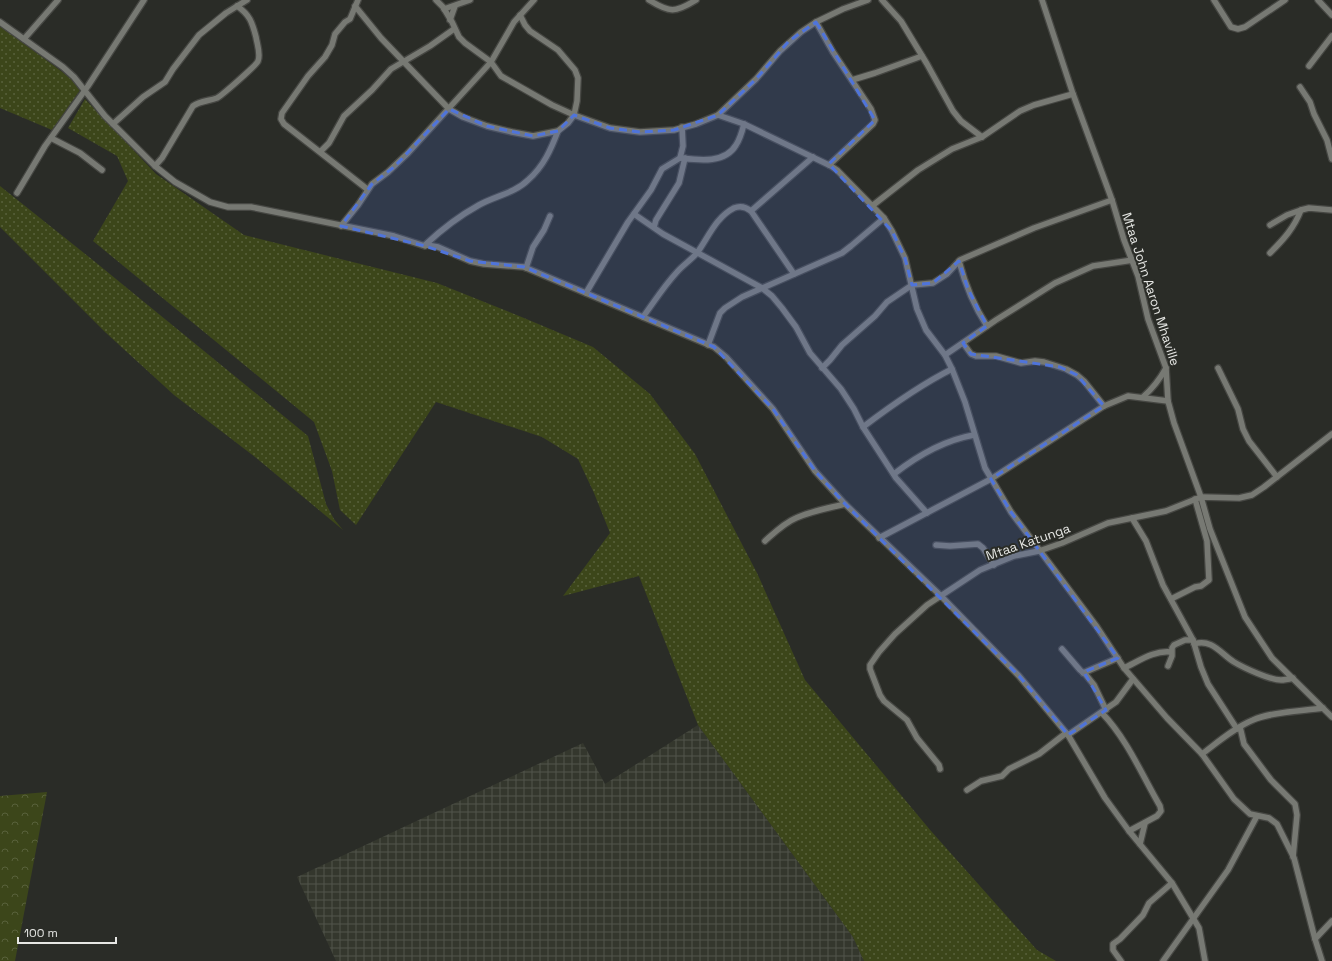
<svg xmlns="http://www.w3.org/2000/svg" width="1332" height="961" viewBox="0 0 1332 961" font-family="'Space Grotesk',sans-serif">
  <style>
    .industrial { fill: url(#industrial-grid) }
    .grass { fill: url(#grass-dots) }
    .forest { fill: url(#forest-crowns) }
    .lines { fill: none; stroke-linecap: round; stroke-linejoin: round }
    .minor-casing { stroke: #464743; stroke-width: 8 }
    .minor { stroke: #777973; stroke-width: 5.5 }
    .marked { fill: #4f74db; fill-opacity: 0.2; stroke: #4f74db; stroke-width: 3; stroke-dasharray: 8 5; stroke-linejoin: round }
    .labels { text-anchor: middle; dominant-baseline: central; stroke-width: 4; stroke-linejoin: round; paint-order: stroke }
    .street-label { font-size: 13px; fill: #e6e7e4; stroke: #2a2c27 }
  </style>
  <defs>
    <pattern id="industrial-grid" width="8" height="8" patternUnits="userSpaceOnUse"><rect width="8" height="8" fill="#34372d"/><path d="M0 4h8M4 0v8" fill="none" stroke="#51544b"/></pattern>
    <pattern id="grass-dots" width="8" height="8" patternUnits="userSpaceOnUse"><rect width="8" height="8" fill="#3c461a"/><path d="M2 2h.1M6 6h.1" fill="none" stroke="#58613b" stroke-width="1.8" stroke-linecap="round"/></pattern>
    <pattern id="forest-crowns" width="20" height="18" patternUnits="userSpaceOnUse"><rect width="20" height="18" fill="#3c461a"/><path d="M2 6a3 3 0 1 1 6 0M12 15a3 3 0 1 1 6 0" fill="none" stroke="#58613b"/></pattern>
  </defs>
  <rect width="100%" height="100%" fill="#2a2c27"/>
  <path class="industrial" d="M698 725 853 937 864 961H336L297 877 583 743 605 784Z"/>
  <g class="grass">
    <path d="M0 26 61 71 71 79 80 90 52 130 0 108Z"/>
    <path d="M85 99 156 174 244 235 437 283 524 318 593 347 650 394 695 454 757 573 805 680 931 831 1037 950 1056 961H864L853 937 698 725 639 576 563 596 610 533 594 493 578 459 542 437 436 402 356 525 340 510 332 471 314 422 93 241 128 181 117 156 68 128Z"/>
    <path d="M0 186 94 261 308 436 326 504 334 519 343 530 255 457 174 395 105 332 0 227Z"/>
  </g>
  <path class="forest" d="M47 792 15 961H0V796Z"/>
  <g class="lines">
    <g class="minor-casing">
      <g id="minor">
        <path d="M358 0 350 19 345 22 335 34 332 45 325 57 308 76 282 113 281 119 284 124 367 189"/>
        <path d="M436 0 443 7 452 22 459 37 465 43 491 62 501 76 552 105 574 115 610 128 640 132 674 130 696 124 718 115 756 79 780 51 801 32 816 22 843 9 868 0"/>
        <path d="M649 0C670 13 675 13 696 0"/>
        <path d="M882 0 901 21 927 64 953 111 961 121 982 137"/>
        <path d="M1042 0 1073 94 1112 200 1124 240 1138 276 1148 319 1166 368 1168 401 1174 423 1201 497 1210 529 1245 617 1272 658 1332 717"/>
        <path d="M1214 0 1231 27 1238 29 1245 27 1285 0"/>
        <path d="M1318 0 1332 15"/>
        <path d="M355 6 381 38 449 109 463 117 487 126 512 132 533 136 558 131 568 123 574 115 577 101 578 78 575 70 558 50 530 31 525 25 520 15"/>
        <path d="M444 9 470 0"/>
        <path d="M450 20 455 6"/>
        <path d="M0 22 63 67 74 77 105 116 155 166 175 182 210 202 228 207H251L394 236 425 246 427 245 438 247 470 261 484 264 524 267 714 347 726 357 773 409 815 471 845 504 941 596 1019 676 1068 735 1078 752 1105 798 1129 831 1172 883 1199 928 1205 961"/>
        <path d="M816 22 833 52 871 109 875 120 873 124 829 165"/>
        <path d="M24 39 58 0"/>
        <path d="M1309 66 1332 36"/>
        <path d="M852 80 875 73 922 56"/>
        <path d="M1300 87 1310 102 1314 114 1327 140 1332 159"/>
        <path d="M718 115 744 124 831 166 837 170 884 218 892 231 905 258 917 309 926 330 945 355 952 369 965 402 985 468 1011 512 1097 627 1124 668 1167 718 1202 754 1234 799 1250 814 1269 818 1277 824 1294 858 1315 939 1322 961"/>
        <path d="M113 124 143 97 165 82 173 69 199 35 226 13 247 0"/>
        <path d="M51 138 80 153 102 170"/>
        <path d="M321 151 329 143 344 116 372 90 391 69 430 46 454 29"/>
        <path d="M680 158C698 160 725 164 736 145 740 139 742 132 744 124"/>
        <path d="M155 166 162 158 193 106C200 101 209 101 217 98 221 96 257 65 258 61 261 54 257 44 256 37 252 22 250 15 237 6"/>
        <path d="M17 193 45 146 88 86 144 0"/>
        <path d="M872 206 918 170 952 149 982 137 1020 111 1034 105 1073 94"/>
        <path d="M751 211 813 157"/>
        <path d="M634 214 663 234 762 288 772 296 782 308 796 327 810 353 841 389 854 409 863 427 896 478 927 513"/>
        <path d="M1270 225 1287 215 1301 210"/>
        <path d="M341 226 358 205 372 184 388 172 408 153 491 62 514 22 534 0"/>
        <path d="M654 227 656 220 679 183 685 158"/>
        <path d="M425 245C441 230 459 216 479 205 495 196 515 193 528 180 544 166 551 149 558 131"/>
        <path d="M1270 253C1284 239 1294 228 1301 210L1309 208 1332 210"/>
        <path d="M959 261C965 284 974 306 987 326"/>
        <path d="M526 268 533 247 544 230 550 216"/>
        <path d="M586 293 628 222 651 190 662 169 680 158 683 146 682 127"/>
        <path d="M643 317C654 302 664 286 677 272 683 265 691 260 697 253 708 238 716 217 734 208 741 205 746 207 751 211L794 274"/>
        <path d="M963 343 971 354 976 356H996L1021 363 1035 361 1044 362 1066 369 1077 375 1084 381 1104 406"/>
        <path d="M708 345 720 313 725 308 742 297 842 253 851 246 884 218"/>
        <path d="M945 355 996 320 1055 283 1093 266 1133 260"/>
        <path d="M822 368 830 360 842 345 875 316 887 302 912 285 933 283 947 274 960 260 1034 228 1112 200"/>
        <path d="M1218 368 1238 409 1243 429 1249 441 1277 477"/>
        <path d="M1143 397C1152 389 1160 379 1166 368"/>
        <path d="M863 427C892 405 920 385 952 369"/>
        <path d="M894 474C917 456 945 440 974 435"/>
        <path d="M1132 518 1146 541 1163 585 1193 640 1201 667 1208 684 1237 729"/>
        <path d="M879 538 991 479 1104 406 1128 396 1168 401"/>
        <path d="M765 541C774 533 784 523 796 518 811 511 829 508 845 504"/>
        <path d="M936 545 950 546 978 544 983 548 994 565"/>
        <path d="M1171 599 1195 587 1201 586 1209 580 1207 541 1195 499"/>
        <path d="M1194 644C1212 638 1221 654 1234 662 1244 668 1270 680 1281 680 1285 680 1289 679 1293 678"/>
        <path d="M1062 649 1080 670 1086 675 1094 685 1106 710"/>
        <path d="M1168 666 1172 656V648L1174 645 1185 640H1193"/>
        <path d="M1124 668C1139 661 1154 650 1171 652"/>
        <path d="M1083 673 1118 658"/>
        <path d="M1102 713C1127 739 1142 775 1160 806L1161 811 1157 816 1129 831"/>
        <path d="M1240 727 1244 744 1271 780 1295 804 1297 815 1293 857"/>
        <path d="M1068 735 1116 702 1133 679"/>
        <path d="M1202 754C1218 742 1234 728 1253 720 1270 712 1303 711 1323 708"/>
        <path d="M940 769 939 765 917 738 907 720 884 701 880 695 870 669V665L879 652 895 634 927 605 980 570 1014 556 1039 551 1062 543 1108 523 1166 511 1201 497 1239 498 1252 495 1264 487 1332 434"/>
        <path d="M967 790 981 781 1002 776 1009 769 1039 754 1066 733"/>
        <path d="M1140 844 1145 823"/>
        <path d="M1315 939 1332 921"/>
        <path d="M1121 961 1113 950V944L1120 939 1143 915 1149 903 1172 883"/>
        <path d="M1163 961 1228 870 1257 816"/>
      </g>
    </g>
    <use href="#minor" class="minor"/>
  </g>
  <path class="marked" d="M816 22 875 120 829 164 892 231 905 258 912 285 933 283 959 261 968 289 987 326 963 343 971 354 1060 367 1077 375 1104 406 991 479 1011 512 1118 658 1084 672 1106 710 1068 735 1019 676 845 504 815 471 773 409 714 347 524 267 470 261 425 246 341 226 372 184 394 167 449 109 487 126 533 136 558 131 574 115 610 128 640 132 674 130 718 115 756 79 789 41Z"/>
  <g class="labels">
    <g class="street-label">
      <text transform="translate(1151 289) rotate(72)">Mtaa John Aaron Mhaville</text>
      <text transform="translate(1028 542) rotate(-19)">Mtaa Katunga</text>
    </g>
  </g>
  <path d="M18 937v6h98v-6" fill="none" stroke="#e6e7e4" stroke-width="2"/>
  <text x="24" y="937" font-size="12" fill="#e6e7e4" stroke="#2a2c27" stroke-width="3" paint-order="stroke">100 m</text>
</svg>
